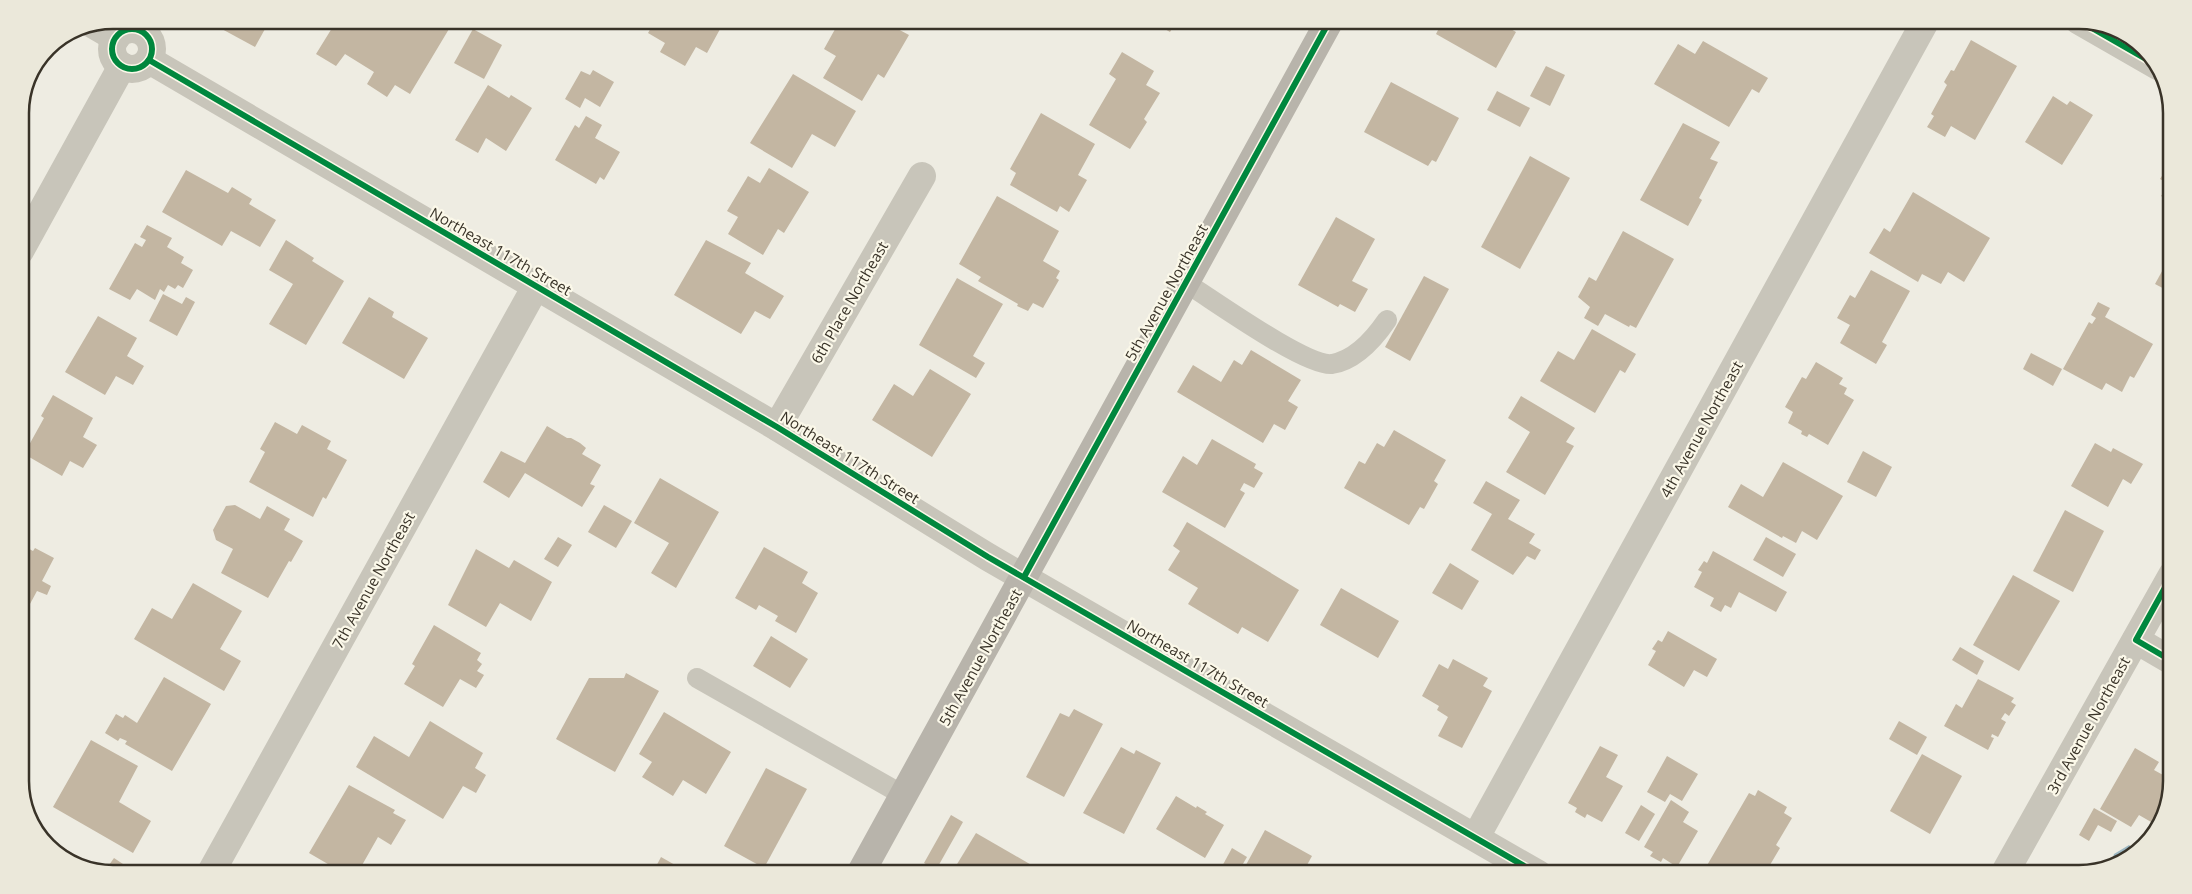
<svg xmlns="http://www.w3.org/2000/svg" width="2192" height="894" viewBox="0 0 2192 894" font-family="'Open Sans',sans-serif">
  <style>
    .water { fill: #9cb7c2 }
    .building { fill: #c3b6a2 }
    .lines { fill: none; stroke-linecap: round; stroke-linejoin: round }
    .lane { stroke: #c8c5ba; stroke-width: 20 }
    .street { stroke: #c8c5ba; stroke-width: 28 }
    .secondary { stroke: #b8b4ab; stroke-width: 28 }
    .cycleway-casing { stroke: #fbf8e9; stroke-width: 9 }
    .cycleway { stroke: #00873e; stroke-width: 6 }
    .labels { text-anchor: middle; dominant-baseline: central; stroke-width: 4.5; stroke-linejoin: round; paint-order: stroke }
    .street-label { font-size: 15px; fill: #393328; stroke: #fbf8e9 }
    .rim { fill: none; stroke: #393328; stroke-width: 2.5 }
  </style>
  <rect width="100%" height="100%" fill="#eeece2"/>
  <path class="water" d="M2129 845 2137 852 2131 858 2085 872 2111 863 2114 854Z"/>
  <g class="building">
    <path d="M225 20H270L255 47 220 28Z"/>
    <path d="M337 20H433L449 29 410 94 395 85 387 97 367 84 374 72 345 54 336 66 316 54Z"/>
    <path d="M641 20H725L707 53 696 47 685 66 660 52 665 43 648 33 652 26Z"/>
    <path d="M857 20H881L909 35 884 78 878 74 862 101 823 78 836 56 824 49 839 22 852 29Z"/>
    <path d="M1149 20H1185L1183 24 1177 20 1170 32Z"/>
    <path d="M1434 20H1495L1516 32 1496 68 1436 34 1438 30 1430 26Z"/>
    <path d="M473 29 502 45 484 79 454 63Z"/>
    <path d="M1971 40 2017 66 1975 140 1951 126 1945 137 1927 127 1934 116 1931 114 1947 85 1944 82 1951 70 1954 71Z"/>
    <path d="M1703 41 1768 78 1759 93 1752 89 1729 127 1654 84 1678 44 1695 54Z"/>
    <path d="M1122 52 1154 71 1146 85 1160 93 1144 119 1147 122 1130 149 1089 125 1116 79 1109 74Z"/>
    <path d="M1546 66 1565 75 1550 106 1530 96Z"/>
    <path d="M593 70 614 82 600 107 585 98 580 108 565 99 581 71 590 75Z"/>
    <path d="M793 74 856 111 835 147 812 134 792 168 750 143Z"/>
    <path d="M1391 82 1459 118 1436 162 1432 160 1428 166 1364 132Z"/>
    <path d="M488 85 509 98 511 95 532 108 506 151 486 138 478 153 455 140Z"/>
    <path d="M1497 91 1530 108 1520 127 1487 110Z"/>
    <path d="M2053 96 2067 105 2070 101 2093 115 2062 165 2025 142Z"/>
    <path d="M1041 113 1095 144 1078 175 1087 180 1069 212 1060 206 1057 212 1010 185 1016 173 1010 169Z"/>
    <path d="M586 116 602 125 595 138 620 152 604 180 600 177 596 184 555 160 575 125 579 128Z"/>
    <path d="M1683 123 1720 142 1710 159 1718 162 1699 198 1702 200 1688 226 1640 200Z"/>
    <path d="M1530 156 1570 178 1520 269 1481 247Z"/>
    <path d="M2172 160V203L2161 196 2169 184 2160 179Z"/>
    <path d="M769 168 809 192 784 233 778 229 763 255 728 234 738 217 727 211 748 176 760 183Z"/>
    <path d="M186 170 228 193 232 187 252 199 249 204 276 220 260 247 231 231 222 246 162 212Z"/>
    <path d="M1913 192 1990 238 1964 282 1948 272 1941 284 1922 274 1918 282 1869 253 1884 228 1890 232Z"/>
    <path d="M997 196 1059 231 1043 261 1060 271 1056 278 1059 280 1043 308 1033 303 1028 311 1017 306 1018 304 978 281 981 277 959 264Z"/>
    <path d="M1336 217 1375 239 1352 281 1368 289 1355 312 1340 304 1338 307 1298 285Z"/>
    <path d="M147 225 172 238 167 247 184 257 181 263 193 270 183 288 178 285 175 289 168 285 164 292 160 289 155 300 137 289 130 300 109 289 135 243 142 247 146 240 140 237Z"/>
    <path d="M1623 231 1674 259 1636 328 1630 325 1629 327 1605 314 1598 326 1584 318 1590 307 1578 297 1589 277 1596 281Z"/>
    <path d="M286 240 314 258 312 261 344 281 306 345 269 324 293 284 269 270Z"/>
    <path d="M706 240 751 263 745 273 784 296 770 319 755 311 741 334 674 295Z"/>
    <path d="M2172 253V293L2155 284Z"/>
    <path d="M1871 270 1910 291 1882 342 1887 345 1876 364 1840 343 1850 325 1837 318 1850 295 1855 298Z"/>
    <path d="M1424 276 1449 289 1410 361 1385 347Z"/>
    <path d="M957 278 1003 304 973 356 985 363 976 378 919 345Z"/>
    <path d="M163 294 182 304 186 297 195 302 177 336 149 321Z"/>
    <path d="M369 297 394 312 392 317 428 338 404 379 342 343Z"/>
    <path d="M2098 302 2110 308 2105 317 2153 344 2134 378 2130 376 2122 392 2106 383 2102 390 2063 369 2089 322 2092 324 2096 318 2091 315Z"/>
    <path d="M98 316 137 338 127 356 144 366 133 385 116 376 105 395 65 372Z"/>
    <path d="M1592 329 1636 354 1625 373 1620 370 1595 413 1540 381 1558 351 1574 360Z"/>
    <path d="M1251 350 1301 380 1288 401 1298 407 1285 430 1274 424 1263 443 1177 392 1193 365 1221 382 1234 360 1242 365Z"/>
    <path d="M2031 353 2062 369 2053 386 2023 369Z"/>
    <path d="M1816 362 1843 378 1839 384 1847 388 1844 394 1854 400 1828 445 1809 434 1807 437 1801 434 1802 431 1788 423 1793 412 1785 407 1802 377 1806 379Z"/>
    <path d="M930 369 971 394 932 457 872 420 894 384 913 396Z"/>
    <path d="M53 395 93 418 83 437 97 445 83 468 70 461 62 476 24 454 44 418 41 416Z"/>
    <path d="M1521 396 1575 428 1566 442 1574 446 1545 495 1506 472 1530 432 1508 418Z"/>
    <path d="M275 422 297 434 302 425 331 441 327 449 347 460 326 499 323 497 313 517 249 482 265 452 260 449Z"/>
    <path d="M547 426 567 438H571L580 443 586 448 582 454 601 465 590 484 595 486 582 507 525 473 509 498 483 482 501 451 525 463Z"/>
    <path d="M1394 430 1446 460 1434 481 1438 484 1424 509 1420 507 1409 525 1344 488 1359 461 1365 464 1377 443 1384 447Z"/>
    <path d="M1212 439 1256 464 1254 468 1263 473 1254 488 1244 483 1240 490 1245 493 1225 528 1162 492 1183 456 1197 465Z"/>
    <path d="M2095 443 2111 452 2113 448 2143 464 2131 484 2123 479 2108 507 2071 486Z"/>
    <path d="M1863 451 1892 467 1876 497 1847 482Z"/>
    <path d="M1783 462 1843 496 1817 540 1802 531 1796 543 1783 536 1782 538 1728 507 1741 484 1763 497Z"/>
    <path d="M660 478 719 512 676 588 651 573 669 543 634 523Z"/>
    <path d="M1486 481 1520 500 1508 519 1535 534 1529 543 1541 550 1535 560 1527 556 1513 575 1471 550 1492 514 1473 503Z"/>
    <path d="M235 505 260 519 267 506 290 519 284 530 303 541 291 562 289 561 268 598 221 573 233 549 216 540 213 530 226 506Z"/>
    <path d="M604 505 632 521 616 548 588 532Z"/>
    <path d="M2065 510 2104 531 2073 592 2033 571Z"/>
    <path d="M1187 522 1299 590 1268 642 1242 627 1238 634 1188 604 1198 588 1168 570 1180 551 1173 546Z"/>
    <path d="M558 537 572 545 558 567 544 559Z"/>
    <path d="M1766 537 1796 554 1783 577 1753 560Z"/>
    <path d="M20 544 33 551 35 548 54 558 42 581 51 586 47 595 37 591 24 615 20 613Z"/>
    <path d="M764 547 808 572 802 583 818 593 796 633 775 621 778 616 759 605 756 610 735 598Z"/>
    <path d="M476 549 509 568 514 560 552 582 531 621 500 603 486 627 448 605Z"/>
    <path d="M1713 551 1787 592 1776 612 1739 592 1731 608 1725 605 1721 612 1710 606 1714 598 1694 587 1702 572 1698 570 1704 561 1707 563Z"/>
    <path d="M1450 563 1479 581 1462 610 1432 593Z"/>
    <path d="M2013 575 2060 601 2019 671 1973 645Z"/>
    <path d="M193 583 242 611 220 649 241 661 224 691 134 639 152 608 172 619Z"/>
    <path d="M1341 588 1399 621 1378 658 1320 625Z"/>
    <path d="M434 625 481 653 477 660 482 664 477 671 484 675 476 688 460 679 443 707 404 684 415 666 412 664Z"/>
    <path d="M1668 631 1717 659 1707 677 1694 670 1684 687 1648 665 1656 651 1652 649 1658 640 1662 642Z"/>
    <path d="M771 636 808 659 790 688 753 666Z"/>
    <path d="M1960 647 1984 661 1977 675 1952 660Z"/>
    <path d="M1453 659 1488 678 1483 686 1492 691 1462 748 1438 736 1448 717 1437 710 1439 706 1422 696 1439 664 1448 669Z"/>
    <path d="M626 673 659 691 615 772 556 739 589 678H624Z"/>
    <path d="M164 677 211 704 172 771 125 744 127 741 120 738 118 741 105 733 116 714 123 718 125 715 137 723Z"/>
    <path d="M1978 679 2014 698 2011 702 2016 705 2009 716 2005 713 2001 719 2006 722 1998 737 1992 734 1991 737 1994 738 1988 750 1944 726 1956 704 1962 708Z"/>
    <path d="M1074 709 1103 724 1064 797 1026 777 1060 713 1069 717Z"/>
    <path d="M664 712 731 752 706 794 683 780 673 796 642 777 652 762 639 754Z"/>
    <path d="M430 721 483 753 475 768 486 775 476 793 463 786 443 819 356 767 374 736 409 757Z"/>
    <path d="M1899 721 1927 737 1917 755 1889 739Z"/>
    <path d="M91 740 138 766 119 802 151 821 133 853 53 807Z"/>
    <path d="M1600 746 1618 755 1606 777 1623 786 1602 822 1587 814 1585 818 1575 812 1577 808 1568 803Z"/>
    <path d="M1121 747 1134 754 1136 750 1161 763 1124 834 1083 813Z"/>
    <path d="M2135 748 2159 762 2154 770 2172 780 2165 817 2158 826 2139 815 2131 827 2100 809Z"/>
    <path d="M1922 754 1962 776 1930 834 1890 811Z"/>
    <path d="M1667 756 1698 774 1682 801 1670 794 1665 802 1647 792Z"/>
    <path d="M766 768 807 789 764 868 724 846Z"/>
    <path d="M349 785 395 810 393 813 406 820 391 845 378 837 357 874H345L309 853Z"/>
    <path d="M1758 790 1787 807 1784 813 1792 818 1776 845 1780 848 1767 870 1757 864 1751 874H1702L1749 793 1755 796Z"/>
    <path d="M1176 796 1196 808 1197 806 1207 812 1205 814 1224 825 1205 858 1156 829Z"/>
    <path d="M1671 800 1689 812 1683 822 1698 831 1677 867 1663 858 1661 862 1650 856 1653 852 1644 847Z"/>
    <path d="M1641 805 1655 814 1639 841 1625 833Z"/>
    <path d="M2094 808 2117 821 2111 832 2098 825 2089 841 2079 835Z"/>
    <path d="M951 815 963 822 936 870 943 874H924L929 866 924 863Z"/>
    <path d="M1265 830 1312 856 1302 874H1241Z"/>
    <path d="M976 833 1047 874H951Z"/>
    <path d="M47 838 104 872 77 867 45 842Z"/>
    <path d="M1232 848 1247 857 1237 874H1227L1220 870Z"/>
    <path d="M661 857 691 874H652Z"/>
    <path d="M114 858 138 874 104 872Z"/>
    <path d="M306 864 319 872 317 874H300Z"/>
  </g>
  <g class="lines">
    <g class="lane">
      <path d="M1186 283C1212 299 1306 367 1332 364 1356 360 1374 339 1387 320"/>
      <path d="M697 678 903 795"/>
    </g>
    <g class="street">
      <path d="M2078 20 2158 66"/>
      <path d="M92 24 116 38"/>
      <circle cx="132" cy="49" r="20"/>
      <path d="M149 60 777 427 988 557 1538 874"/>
      <path d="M20 251 122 66"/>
      <path d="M777 427 922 176"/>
      <path d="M2136 640 2172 661"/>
      <path d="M1476 837 1926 20"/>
      <path d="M210 874 536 286"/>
      <path d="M2004 874 2172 575"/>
    </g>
    <path class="secondary" d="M860 874 1330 20"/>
    <g class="cycleway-casing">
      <g id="cycleway">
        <path d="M2078 20 2158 66"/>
        <circle cx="132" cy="49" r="20"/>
        <path d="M149 60 777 427 988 557 1538 874"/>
        <path d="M2172 575 2136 640 2172 661"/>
        <path d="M1024 577 1330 20"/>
      </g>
    </g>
    <use href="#cycleway" class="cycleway"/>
  </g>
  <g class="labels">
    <g class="street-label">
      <text transform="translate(501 251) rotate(30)">Northeast 117th Street</text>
      <text transform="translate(1166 292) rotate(-61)">5th Avenue Northeast</text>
      <text transform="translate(849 302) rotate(-60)">6th Place Northeast</text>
      <text transform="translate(1701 429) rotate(-61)">4th Avenue Northeast</text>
      <text transform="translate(850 457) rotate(32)">Northeast 117th Street</text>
      <text transform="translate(373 580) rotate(-61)">7th Avenue Northeast</text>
      <text transform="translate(980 657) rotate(-61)">5th Avenue Northeast</text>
      <text transform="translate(1198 663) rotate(30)">Northeast 117th Street</text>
      <text transform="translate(2088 725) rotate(-61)">3rd Avenue Northeast</text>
    </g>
  </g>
  <path d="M0 0H2192V894H0ZM113 29H2079A84 84 0 0 1 2163 113V781A84 84 0 0 1 2079 865H113A84 84 0 0 1 29 781V113A84 84 0 0 1 113 29Z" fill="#ebe8da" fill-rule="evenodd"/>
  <path class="rim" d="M113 29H2079A84 84 0 0 1 2163 113V781A84 84 0 0 1 2079 865H113A84 84 0 0 1 29 781V113A84 84 0 0 1 113 29Z"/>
</svg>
